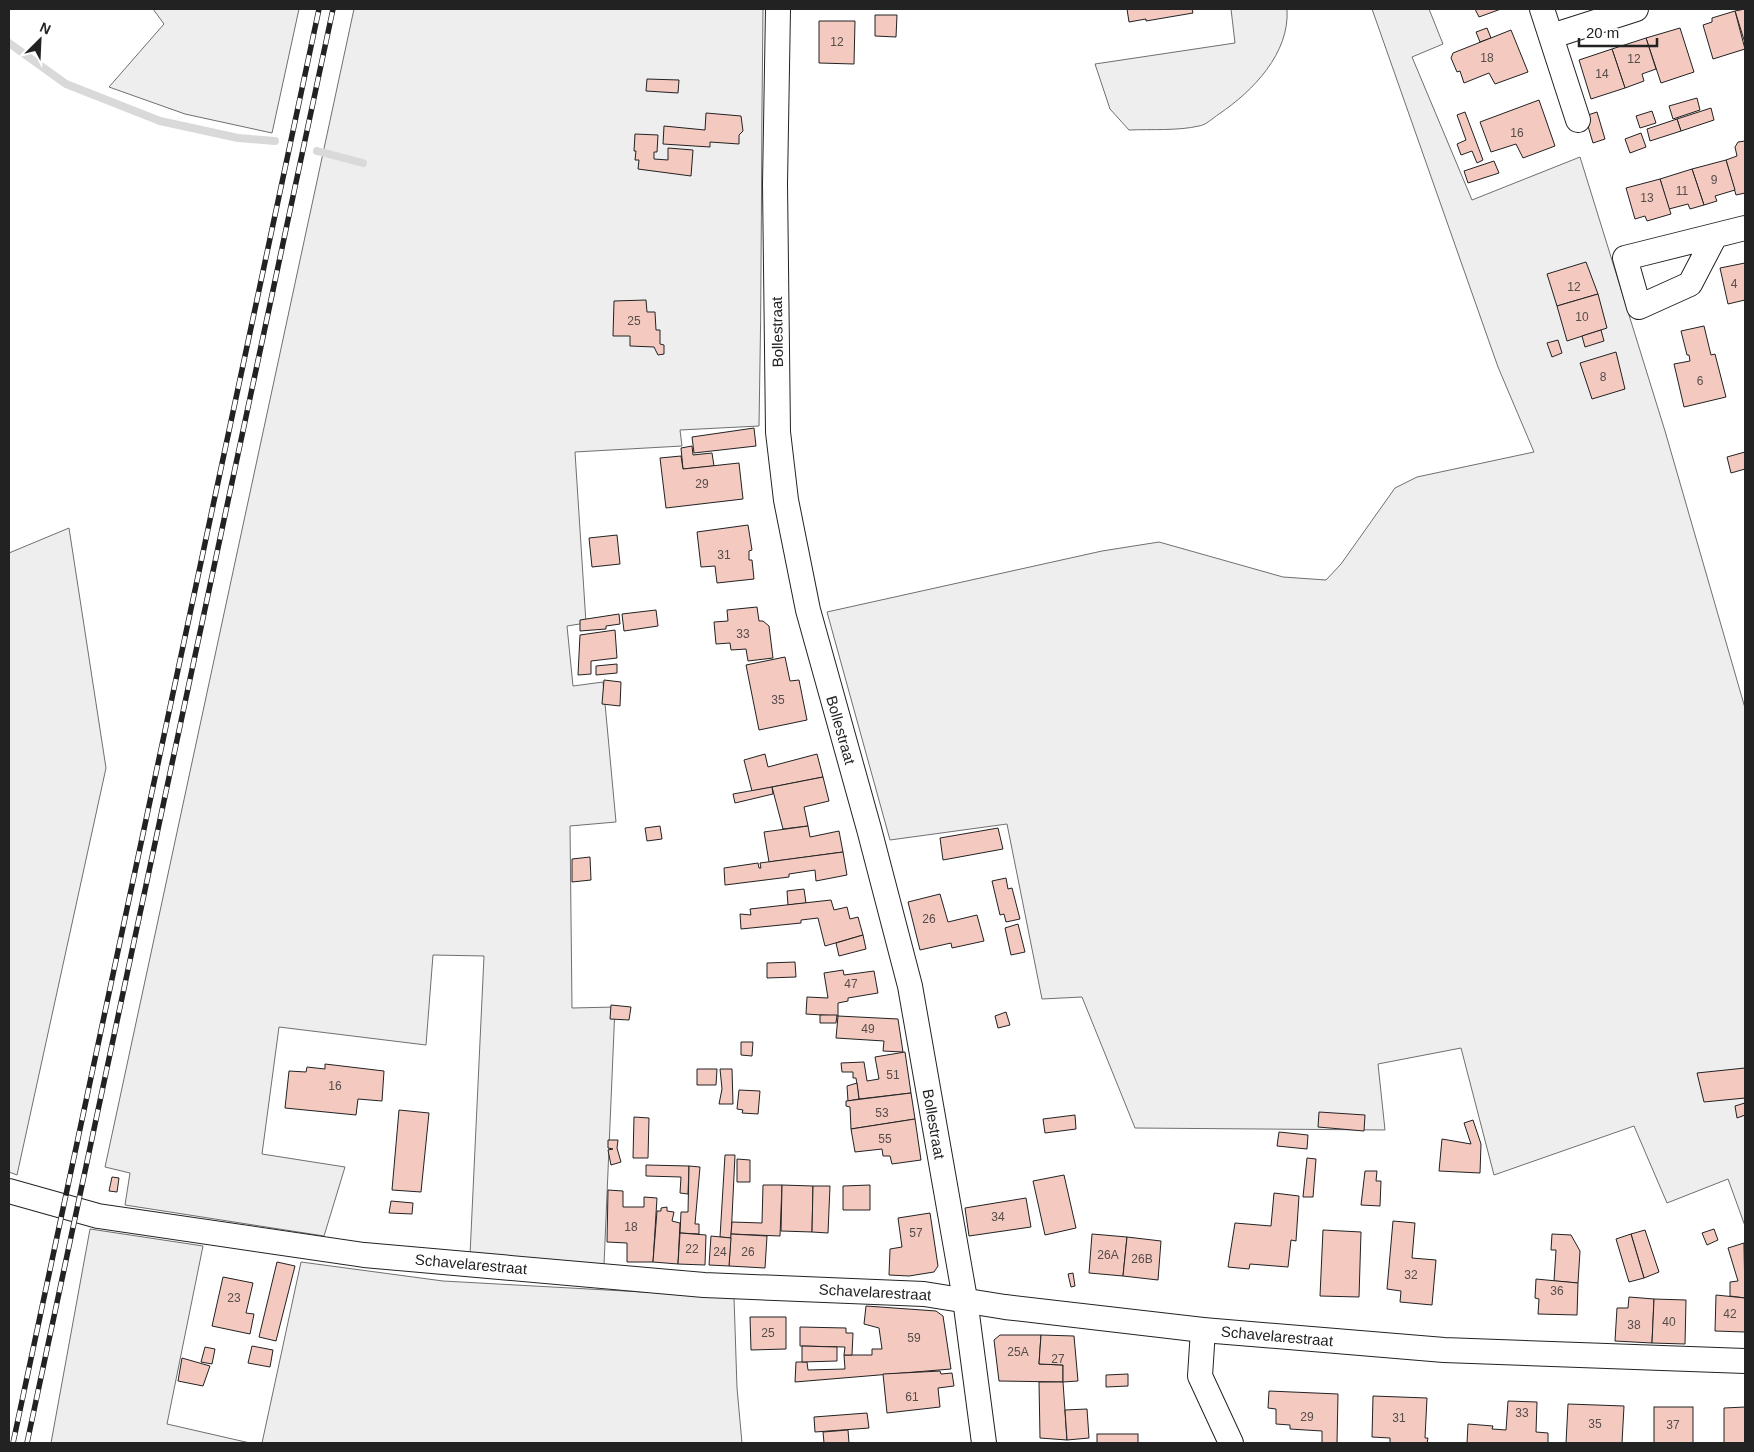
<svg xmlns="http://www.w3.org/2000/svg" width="1754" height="1452" viewBox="0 0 1754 1452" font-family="Helvetica,sans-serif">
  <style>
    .green { fill: #eee; stroke: #6f6f6f }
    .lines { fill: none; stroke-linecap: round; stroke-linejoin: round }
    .stream { stroke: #d9d9d9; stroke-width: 8 }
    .building { fill: #f3c9c0; stroke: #222 }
    .street-casing { stroke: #222; stroke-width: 26 }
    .street { stroke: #fff; stroke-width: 24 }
    .rail-casing { stroke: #222; stroke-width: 5.5 }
    .rail { stroke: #fff; stroke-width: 4; stroke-dasharray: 11; stroke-linecap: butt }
    .labels { text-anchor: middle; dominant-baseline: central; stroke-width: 4; stroke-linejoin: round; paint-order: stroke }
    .number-label { font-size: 12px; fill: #564c4a }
    .street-label { font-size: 15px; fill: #222; stroke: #fff }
  </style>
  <rect width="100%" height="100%" fill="#fff"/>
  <g class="green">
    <path d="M153 9H299L272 133 185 114 109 87 164 24Z"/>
    <path d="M354 9H763C761 148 762 287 759 426L680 430 682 446 575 452 586 623 567 626 573 686 603 682 616 822 570 826 572 1008 615 1007 604 1265 470 1255 484 956 433 955 426 1045 279 1027 262 1154 345 1167 324 1236 125 1205 130 1173 105 1167Z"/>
    <path d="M1231 9H1287C1290 53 1253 91 1219 114 1213 118 1206 125 1199 126 1177 131 1152 129 1129 130L1110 109 1095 64 1235 43Z"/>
    <path d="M1372 9H1429L1443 44 1412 57 1472 200 1580 157 1665 431 1745 708V1226L1728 1179 1667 1203 1634 1126 1494 1175 1461 1048 1378 1064 1385 1130 1135 1128 1082 997 1042 999 1007 824 890 840 827 612 1102 551 1159 542 1283 577 1326 580 1341 564 1395 488 1417 477 1534 452 1498 367Z"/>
    <path d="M69 528 106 768 17 1175 9 1172V553Z"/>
    <path d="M90 1229 203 1246 167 1424 250 1443H51Z"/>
    <path d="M301 1262 443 1281 734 1297 737 1388 742 1443H262Z"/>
  </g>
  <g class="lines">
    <g class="stream">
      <path d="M9 43 66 84 160 121 238 138 275 141"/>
      <path d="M317 151 363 163"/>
    </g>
  </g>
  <g class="building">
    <path d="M1127 9H1192L1193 13 1146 21V19L1129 22Z"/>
    <path d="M1475 9H1501L1479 17Z"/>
    <path d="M1745 9V43L1735 11Z"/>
    <path d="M1735 11 1745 49 1713 59 1703 25 1712 22V18Z"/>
    <path d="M875 15H897L896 37 875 36Z"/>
    <path d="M819 21H855L854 64 819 63Z"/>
    <path d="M1487 28 1491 38 1480 42 1476 32Z"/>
    <path d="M1680 28 1694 72 1661 83 1646 38Z"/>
    <path d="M1511 30 1528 72 1495 84 1489 73 1464 83 1460 71 1457 72 1451 58 1453 53Z"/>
    <path d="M1646 38 1656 69 1642 74 1644 81 1625 88 1612 49Z"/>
    <path d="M1612 49 1625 88 1591 99 1579 60Z"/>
    <path d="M647 79 679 80 678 93 646 91Z"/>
    <path d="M1697 98 1700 110 1673 119 1669 106Z"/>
    <path d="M1539 100 1555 146 1523 158 1516 144 1491 152 1480 122Z"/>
    <path d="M1711 108 1714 120 1681 131 1677 119Z"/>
    <path d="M1652 111 1656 123 1640 128 1636 116Z"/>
    <path d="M1465 112 1483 160 1477 163 1472 151 1461 155 1457 144 1466 140 1457 115Z"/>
    <path d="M1597 112 1605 139 1593 143 1585 116Z"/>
    <path d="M706 113 741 116 743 131 739 135V144L710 142V147L663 144 664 126 705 130Z"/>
    <path d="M1677 119 1681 131 1650 141 1647 129Z"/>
    <path d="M1641 133 1646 147 1630 153 1625 139Z"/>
    <path d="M635 134 658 135 657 152H654V159L668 160V148L693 150 691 176 638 169 639 160H635L636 151H634Z"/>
    <path d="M1745 141V193L1736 195 1726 160 1737 156 1735 147 1738 142Z"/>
    <path d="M1726 160 1735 190 1715 196 1717 201 1704 205 1692 169Z"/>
    <path d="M1494 161 1499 173 1468 183 1464 171Z"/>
    <path d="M1692 169 1704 205 1690 209 1688 204 1669 209 1660 179Z"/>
    <path d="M1660 179 1671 214 1647 221 1645 216 1635 219 1626 188Z"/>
    <path d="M1586 262 1598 294 1557 306 1547 274Z"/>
    <path d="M1745 263V300L1728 304 1720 268Z"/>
    <path d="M1598 294 1607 328 1567 341 1557 306Z"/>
    <path d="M646 300 647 312H655L656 330H660V344L664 345V354L658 355 654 347 630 346V336H613L614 301Z"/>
    <path d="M1704 326 1711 355 1715 354 1726 397 1684 407 1674 364 1690 361 1689 355H1687L1681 331Z"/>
    <path d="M1601 330 1604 341 1585 347 1582 336Z"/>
    <path d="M1558 340 1562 353 1552 357 1547 343Z"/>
    <path d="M1616 352 1625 389 1592 399 1580 363Z"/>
    <path d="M754 428 756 446 694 453 692 437Z"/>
    <path d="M692 446 693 455 712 453 714 466 683 469 681 448Z"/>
    <path d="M1745 452V469L1731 473 1727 457Z"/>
    <path d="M681 456 683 469 739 463 743 499 666 508 660 458Z"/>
    <path d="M748 525 752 550 749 551V560H752L754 579 717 583 715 566 701 567 697 532Z"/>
    <path d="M617 535 620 564 592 567 589 538Z"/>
    <path d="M757 607 759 621H763L769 626 773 658 748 661 746 649 731 650 730 643 716 644 714 622 728 621 727 610Z"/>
    <path d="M656 610 658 626 624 631 622 614Z"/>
    <path d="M619 614 620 624 606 626V629L580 631V620Z"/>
    <path d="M615 630 617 658 591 661V674L578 675 580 635Z"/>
    <path d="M785 657 790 681 799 680 807 720 759 730 746 665Z"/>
    <path d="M617 664V673L596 675V666Z"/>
    <path d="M604 680 621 682 620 706 602 704Z"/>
    <path d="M765 754 768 767 817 754 823 777 752 791 744 760Z"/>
    <path d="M823 777 829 801 804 807 808 826 783 829 772 787Z"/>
    <path d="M772 787 773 794 735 803 733 794Z"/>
    <path d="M660 826 662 839 647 841 645 828Z"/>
    <path d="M808 826 810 837 839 831 843 852 769 862 764 832Z"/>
    <path d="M998 828 1003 849 943 860 940 838Z"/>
    <path d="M843 852 847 875 816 881 815 870 789 874V877L725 885 724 868 758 863 759 868H761L760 863Z"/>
    <path d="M590 857 591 880 572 882V859Z"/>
    <path d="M1006 878 1008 889 1012 888 1020 919 1006 922 1004 914 1000 915 992 881Z"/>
    <path d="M804 889 806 903 788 905 787 891Z"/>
    <path d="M940 894 948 922 977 915 984 941 952 948 951 943 920 950 908 902Z"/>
    <path d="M831 900 834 910 847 907 850 919 858 917 863 935 825 946 818 918 801 920V923L741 929 740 914 751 915 750 909Z"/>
    <path d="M1018 924 1025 952 1011 955 1005 928Z"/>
    <path d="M863 935 866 949 839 956 836 943Z"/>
    <path d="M795 962 796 977 767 978V963Z"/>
    <path d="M843 970 844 975 874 971 878 993 848 998V1001L838 1003V1016L806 1014 807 997 828 998 824 973Z"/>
    <path d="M611 1005 631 1007 629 1020 610 1019Z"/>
    <path d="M1006 1012 1010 1025 998 1028 995 1016Z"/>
    <path d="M820 1015H837L836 1023H820Z"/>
    <path d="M838 1016 898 1019 903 1052 883 1051 884 1041 836 1038Z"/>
    <path d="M741 1042H753L752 1056 741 1055Z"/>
    <path d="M905 1052 911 1093 859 1099 856 1078H853V1072H842L841 1063 864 1062 867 1081 879 1079 875 1057Z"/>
    <path d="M325 1064 384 1071 382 1101 358 1099 356 1115 285 1108 289 1071 306 1072 307 1067 325 1069Z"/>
    <path d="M1745 1068V1098L1704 1102 1697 1073Z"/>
    <path d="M697 1069H717L716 1085H697Z"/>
    <path d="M720 1069H732L733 1104H719L722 1089Z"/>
    <path d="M857 1083 859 1099 848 1101 847 1086Z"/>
    <path d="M739 1090 760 1091 758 1114 742 1113 743 1110 737 1109Z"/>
    <path d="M911 1093 915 1119 851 1129 850 1107 846 1106V1101Z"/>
    <path d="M1745 1103V1115L1737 1118 1735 1106Z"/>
    <path d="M399 1110 429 1113 421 1192 392 1190Z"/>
    <path d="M1319 1112 1365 1115 1364 1131 1318 1127Z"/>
    <path d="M1075 1115 1076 1129 1045 1133 1043 1119Z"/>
    <path d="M634 1117 649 1118 648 1158H633Z"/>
    <path d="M915 1119 921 1160 892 1164 890 1156H883L882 1149 855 1152 851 1129Z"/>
    <path d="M1473 1120 1481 1144 1480 1173 1439 1171 1442 1139 1471 1144 1464 1123Z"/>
    <path d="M1279 1132 1308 1135 1307 1149 1277 1146Z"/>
    <path d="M608 1140H618L617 1148 621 1162 611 1165 608 1150 613 1149 608 1148Z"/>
    <path d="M725 1155H735L731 1238 720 1237Z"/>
    <path d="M1307 1158 1316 1159 1313 1197H1303Z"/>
    <path d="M737 1159 750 1160V1182H737Z"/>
    <path d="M646 1165 689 1166 688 1194 680 1193 681 1177 646 1176Z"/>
    <path d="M689 1166 700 1167 695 1224H699V1234L680 1233 681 1212H688Z"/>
    <path d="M1365 1171H1377L1376 1181H1381L1380 1206 1361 1205Z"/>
    <path d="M1064 1175 1076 1228 1045 1235 1033 1181Z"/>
    <path d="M112 1177 119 1178 117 1192 109 1191Z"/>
    <path d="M763 1185H782L780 1236 731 1234 732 1222 762 1223Z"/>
    <path d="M782 1185 813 1186 812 1232 781 1231Z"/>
    <path d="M870 1185V1210H843V1186Z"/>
    <path d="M813 1186H830L828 1233 812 1232Z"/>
    <path d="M608 1190 623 1191V1207H644V1197L657 1198 653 1262H627V1243L607 1242Z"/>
    <path d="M1274 1193 1299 1196 1296 1241 1291 1240 1288 1267 1250 1264 1249 1269 1228 1267 1235 1223 1271 1226Z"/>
    <path d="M1026 1198 1031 1227 969 1236 965 1208Z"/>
    <path d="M391 1201 413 1203 412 1214 389 1213Z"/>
    <path d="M667 1207V1211L674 1212 672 1221 680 1223 678 1264 653 1262 657 1211H661V1208Z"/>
    <path d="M930 1213 938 1266 934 1272 909 1276 889 1275 890 1249 902 1247 898 1218Z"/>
    <path d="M1393 1221 1415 1223 1412 1258 1436 1260 1432 1305 1400 1302 1401 1291 1387 1289Z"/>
    <path d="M1714 1229 1718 1240 1707 1245 1702 1233Z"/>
    <path d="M1323 1230 1361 1232 1359 1297 1320 1296Z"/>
    <path d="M1645 1230 1659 1272 1644 1278 1631 1234Z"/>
    <path d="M680 1233 706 1235 705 1265 678 1264Z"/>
    <path d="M731 1234 767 1236 765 1268 729 1266Z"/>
    <path d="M1092 1234 1127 1237 1123 1276 1089 1273Z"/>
    <path d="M1552 1234 1571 1235 1580 1251 1578 1283 1554 1281 1556 1250H1551Z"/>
    <path d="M1631 1234 1644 1278 1629 1282 1616 1239Z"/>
    <path d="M711 1236 731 1238 729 1266 709 1265Z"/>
    <path d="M1127 1237 1161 1241 1158 1280 1123 1276Z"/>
    <path d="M1744 1243 1745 1298 1730 1296V1282L1738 1281 1728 1248Z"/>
    <path d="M277 1262 295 1266 276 1341 259 1337Z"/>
    <path d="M1073 1273 1075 1286 1071 1287 1068 1274Z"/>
    <path d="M223 1277 253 1283 246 1313 254 1314 250 1334 212 1326Z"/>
    <path d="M1536 1279 1578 1283 1577 1315 1538 1314 1539 1299 1535 1298Z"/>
    <path d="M1716 1295 1745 1298V1332L1715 1331Z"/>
    <path d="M1629 1297 1654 1299 1652 1343 1615 1341 1617 1308H1628Z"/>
    <path d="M1654 1299 1686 1300 1685 1344 1652 1343Z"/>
    <path d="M866 1306 936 1311 943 1316 951 1369 795 1382 796 1362H807L808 1370 845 1369 844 1355H872V1349H882L879 1328 864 1324Z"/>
    <path d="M750 1317H786V1349L751 1350Z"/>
    <path d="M800 1327 846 1328V1333H853L852 1355H844L845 1347 800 1346Z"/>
    <path d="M1000 1335H1041L1039 1364 1063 1365V1382L999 1381 994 1340Z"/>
    <path d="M1041 1335 1074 1336 1078 1381 1063 1382V1365L1039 1364Z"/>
    <path d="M252 1346 273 1350 270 1367 248 1363Z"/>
    <path d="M802 1346 837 1347V1361L802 1362Z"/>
    <path d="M205 1347 215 1349 212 1364 201 1362Z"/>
    <path d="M182 1358 210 1366 203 1386 178 1381Z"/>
    <path d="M940 1371 941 1374 952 1373 954 1386 938 1388 940 1407 887 1413 883 1374Z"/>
    <path d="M1128 1374V1386L1106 1387V1375Z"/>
    <path d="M1039 1382H1063L1067 1440 1040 1438Z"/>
    <path d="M1269 1391 1338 1394 1337 1443H1322V1431L1290 1429V1425L1276 1424V1409L1268 1408Z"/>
    <path d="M1373 1396 1427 1398 1425 1438H1428L1427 1443H1390V1438L1372 1437Z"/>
    <path d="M1508 1401 1537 1402 1536 1432 1548 1433V1443H1467L1468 1424 1493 1426 1492 1429 1506 1430Z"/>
    <path d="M1568 1404 1624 1406 1622 1443H1566Z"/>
    <rect x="1654" y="1407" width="39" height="36"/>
    <path d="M1745 1407V1443H1724V1408Z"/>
    <path d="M1087 1409 1089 1438 1067 1440 1065 1410Z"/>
    <path d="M867 1413 869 1428 815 1432 814 1417Z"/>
    <path d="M848 1430 849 1443H824L823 1432Z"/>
    <rect x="1097" y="1434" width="41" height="9"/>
  </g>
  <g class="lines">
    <g class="street-casing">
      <g id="street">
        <path d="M778 9 775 184 778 432 786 500 808 610 869 829 910 986 965 1299 984 1443"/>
        <path d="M1542 9 1578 120"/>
        <path d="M1552 36 1636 9"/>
        <path d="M1715 236 1690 284 1639 307 1625 258 1745 228"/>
        <path d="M9 1191 98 1216 364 1255 704 1285 924 1294 1005 1307 1203 1330 1444 1350 1745 1361"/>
        <path d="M1203 1330 1200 1376 1231 1443"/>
      </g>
    </g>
    <use href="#street" class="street"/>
    <g class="rail-casing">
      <g id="rail">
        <path d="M13 1443 319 9"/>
        <path d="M27 1443 333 9"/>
      </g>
    </g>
    <use href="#rail" class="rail"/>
  </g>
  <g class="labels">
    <g class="number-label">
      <text x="837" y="42">12</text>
      <text x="1487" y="58">18</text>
      <text x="1634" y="59">12</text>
      <text x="1602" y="74">14</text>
      <text x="1517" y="133">16</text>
      <text x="1714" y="180">9</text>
      <text x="1682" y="191">11</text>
      <text x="1647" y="198">13</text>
      <text x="1734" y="284">4</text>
      <text x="1574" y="287">12</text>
      <text x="1582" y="317">10</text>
      <text x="634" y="321">25</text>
      <text x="1603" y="377">8</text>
      <text x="1700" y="381">6</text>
      <text x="702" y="484">29</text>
      <text x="724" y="555">31</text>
      <text x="743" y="634">33</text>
      <text x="778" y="700">35</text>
      <text x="929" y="919">26</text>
      <text x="851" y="984">47</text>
      <text x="868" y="1029">49</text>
      <text x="893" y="1075">51</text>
      <text x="335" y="1086">16</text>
      <text x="882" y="1113">53</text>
      <text x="885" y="1139">55</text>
      <text x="998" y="1217">34</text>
      <text x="631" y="1227">18</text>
      <text x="916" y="1233">57</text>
      <text x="692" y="1249">22</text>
      <text x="720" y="1252">24</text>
      <text x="748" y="1252">26</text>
      <text x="1108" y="1255">26A</text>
      <text x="1142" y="1259">26B</text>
      <text x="1411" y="1275">32</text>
      <text x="1557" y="1291">36</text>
      <text x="234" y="1298">23</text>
      <text x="1730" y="1314">42</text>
      <text x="1669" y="1322">40</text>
      <text x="1634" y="1325">38</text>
      <text x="768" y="1333">25</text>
      <text x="914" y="1338">59</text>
      <text x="1018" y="1352">25A</text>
      <text x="1058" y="1359">27</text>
      <text x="912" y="1397">61</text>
      <text x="1522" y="1413">33</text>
      <text x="1307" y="1417">29</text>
      <text x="1399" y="1418">31</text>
      <text x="1595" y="1424">35</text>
      <text x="1673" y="1425">37</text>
    </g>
    <g class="street-label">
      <text transform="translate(777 332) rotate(-91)">Bollestraat</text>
      <text transform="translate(841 730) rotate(74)">Bollestraat</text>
      <text transform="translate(934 1124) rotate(80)">Bollestraat</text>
      <text transform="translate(471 1264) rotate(5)">Schavelarestraat</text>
      <text transform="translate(875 1292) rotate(3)">Schavelarestraat</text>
      <text transform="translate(1277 1336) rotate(5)">Schavelarestraat</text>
    </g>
  </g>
  <rect width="1754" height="1452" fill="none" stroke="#222222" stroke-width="20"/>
  <g transform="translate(40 40) rotate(24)" stroke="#ffffff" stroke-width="4" paint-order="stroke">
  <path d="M0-4L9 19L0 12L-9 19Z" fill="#222222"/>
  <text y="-8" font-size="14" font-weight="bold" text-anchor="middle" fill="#222222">N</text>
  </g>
  <path d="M1579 38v8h78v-8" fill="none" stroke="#222222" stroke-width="2.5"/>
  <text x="1586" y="38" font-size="15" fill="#222222" stroke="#ffffff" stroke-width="4" paint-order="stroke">20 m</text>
</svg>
